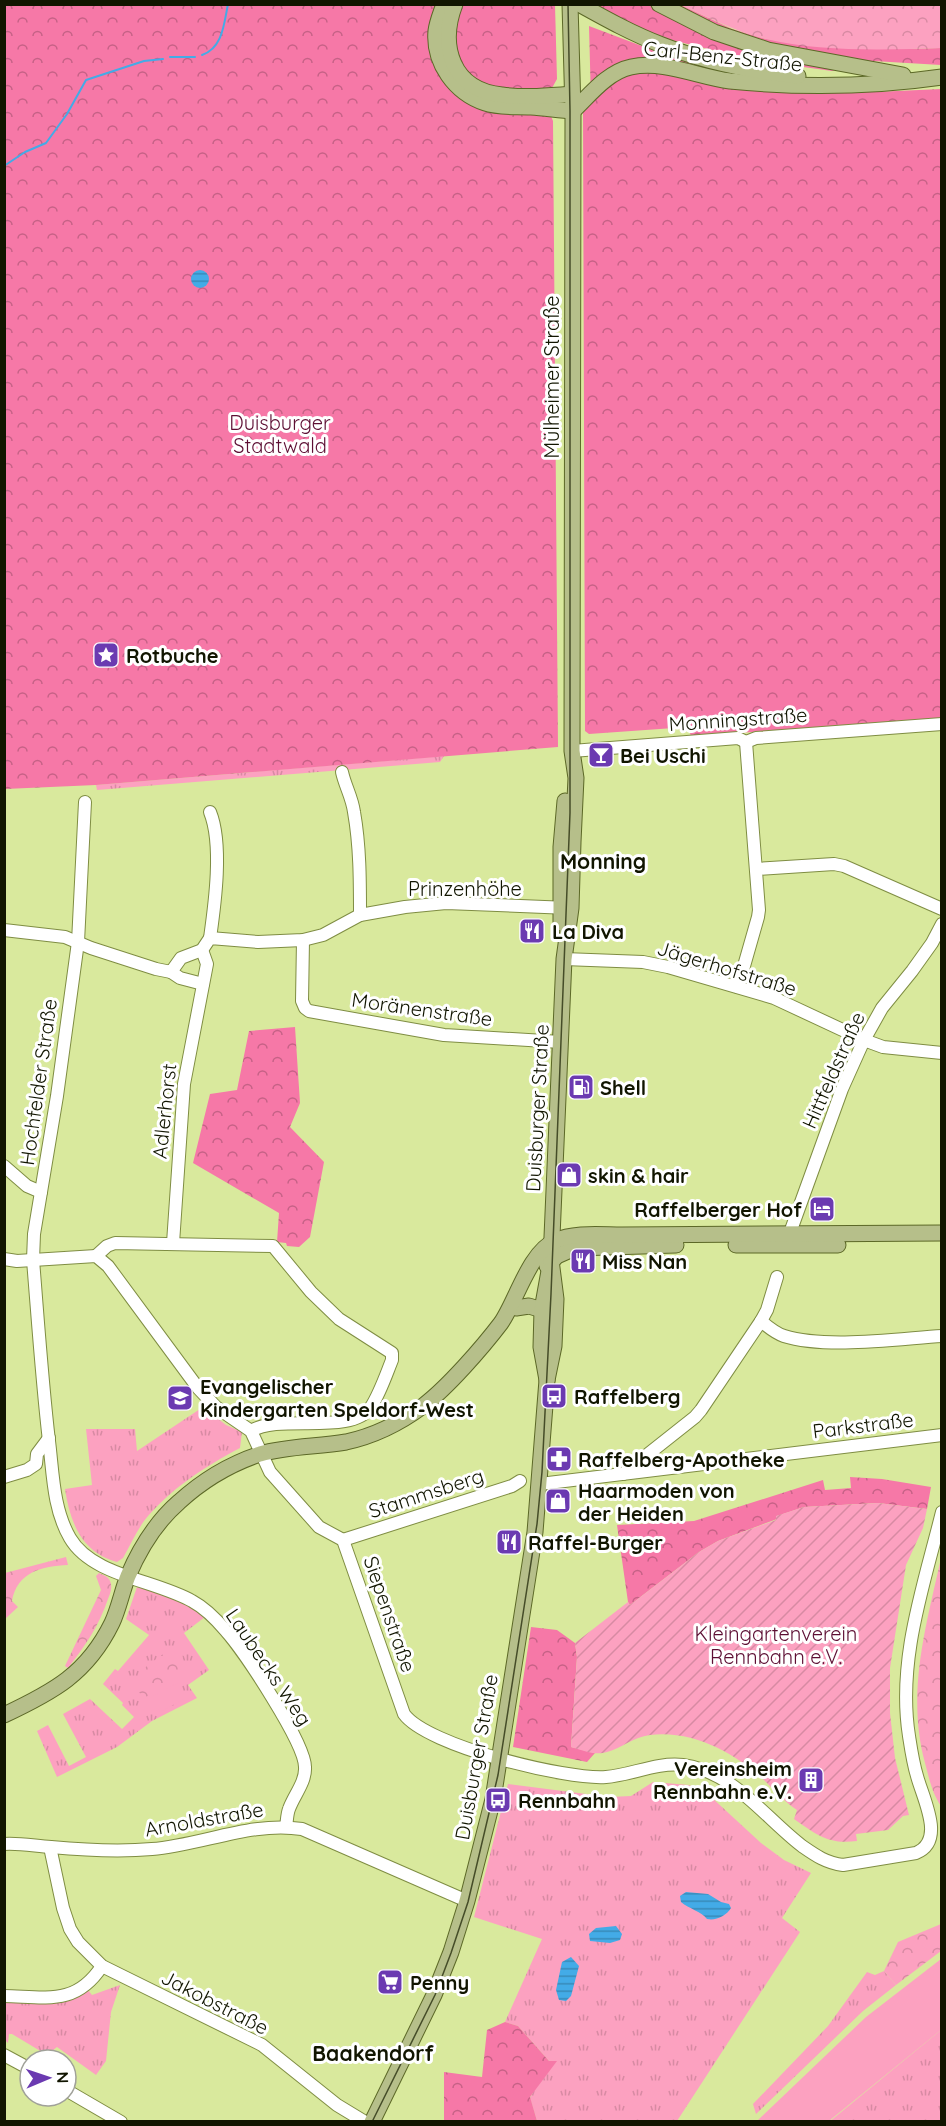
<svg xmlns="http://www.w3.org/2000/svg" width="946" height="2126" viewBox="0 0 946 2126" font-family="Quicksand,sans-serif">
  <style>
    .grass { fill: url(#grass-tufts) }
    .forest { fill: url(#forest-crowns) }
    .park { fill: url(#park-crowns) }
    .garden { fill: url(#garden-furrows) }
    .pitch { fill: #fca1c0 }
    .water { fill: url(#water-rules) }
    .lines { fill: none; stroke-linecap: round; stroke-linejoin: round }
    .stream { stroke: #43abe7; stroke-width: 2 }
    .minor-casing { stroke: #7f8d43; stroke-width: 14 }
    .major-casing { stroke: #5c6827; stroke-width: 17 }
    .minor { stroke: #fff; stroke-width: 12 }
    .major { stroke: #b6bf8a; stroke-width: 15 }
    .tram { stroke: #454c28; stroke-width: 1.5 }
    .labels { text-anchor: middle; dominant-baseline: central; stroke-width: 6; stroke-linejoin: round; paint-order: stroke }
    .street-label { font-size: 20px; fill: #111500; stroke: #fff }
    .park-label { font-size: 20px; fill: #5d0e33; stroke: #fff }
    .poi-label { font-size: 20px; font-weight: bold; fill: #111500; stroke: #fff; text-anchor: start }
    .neighbourhood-label { font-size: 21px; font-weight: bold; fill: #111500; stroke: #fff }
  </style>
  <defs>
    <pattern id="grass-tufts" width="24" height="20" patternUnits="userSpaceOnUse" patternTransform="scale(1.5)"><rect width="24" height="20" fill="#fca1c0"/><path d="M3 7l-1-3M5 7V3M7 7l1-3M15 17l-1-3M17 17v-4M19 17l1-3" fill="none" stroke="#d78aa3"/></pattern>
    <pattern id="forest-crowns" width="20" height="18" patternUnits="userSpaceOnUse" patternTransform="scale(1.5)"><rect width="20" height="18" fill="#f678a7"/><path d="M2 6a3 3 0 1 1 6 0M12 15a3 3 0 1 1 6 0" fill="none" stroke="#c66186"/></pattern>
    <pattern id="park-crowns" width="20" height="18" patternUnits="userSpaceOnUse" patternTransform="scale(1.5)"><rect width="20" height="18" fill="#fca1c0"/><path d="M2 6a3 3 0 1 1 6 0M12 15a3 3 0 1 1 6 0" fill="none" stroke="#d78aa3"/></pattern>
    <pattern id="garden-furrows" width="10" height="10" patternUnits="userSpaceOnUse" patternTransform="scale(1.5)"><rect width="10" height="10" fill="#fca1c0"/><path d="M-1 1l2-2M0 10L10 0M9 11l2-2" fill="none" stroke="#d78aa3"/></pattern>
    <pattern id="water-rules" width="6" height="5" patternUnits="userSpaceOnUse" patternTransform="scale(1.5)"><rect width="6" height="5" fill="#43abe7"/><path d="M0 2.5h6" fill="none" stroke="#378ab9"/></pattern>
  </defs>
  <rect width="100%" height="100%" fill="#d9e99d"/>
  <g class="grass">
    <path d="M444 756 440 762 97 790 96 785Z"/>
    <path d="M203 1407 226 1425 242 1432 240 1448C204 1467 170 1489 144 1521 136 1532 130 1546 123 1558L117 1562C81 1552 70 1522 65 1489L92 1485 86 1429H135L137 1451Z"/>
    <path d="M137 1587C163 1592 184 1602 205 1617L184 1633 209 1670 188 1685 197 1698 152 1721 117 1747 57 1777 37 1731 48 1725 69 1766 86 1757 63 1714 90 1699 122 1729 134 1717 122 1705 123 1703 103 1684 115 1669 118 1671 149 1635 126 1619Z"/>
    <path d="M653 1782 689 1785 710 1796 761 1843 784 1860 811 1873 782 1918 800 1932 677 2121H537L530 2098 549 2061 518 2026 505 2022 542 1939 474 1917 508 1784 610 1797 631 1796Z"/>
    <path d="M884 1971 896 1985 863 2011 756 2114 753 2104 828 2026 867 1972 875 1975Z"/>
    <path d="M120 1985 111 2012 106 2061 96 2075 57 2047 47 2055 12 2034H9L8 2043 5 2040V2001H69L87 1989 92 1995Z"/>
    <path d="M941 2030V2121L829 2122Z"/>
  </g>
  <g class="forest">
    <path d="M4 5H440L439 65 551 116 553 121 558 747 96 785 5 789Z"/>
    <path d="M462 5H555L557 79 552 88 503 91 470 77 453 49 457 12Z"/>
    <path d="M593 5H681L732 29 766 39 903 49 941 48V65L873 61 832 71 753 60 663 38Z"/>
    <path d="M589 26 671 57 771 80 875 92 941 89V720L691 736 688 727 589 734 585 731 583 111 591 102Z"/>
    <path d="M295 1027 300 1103 290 1127 324 1162 310 1237 299 1247 287 1246 286 1243 277 1242 279 1213 193 1163 210 1094 237 1090 249 1031Z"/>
    <path d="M850 1477 882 1479 931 1487 927 1509 878 1503 804 1507 777 1516V1519L718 1541 699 1552 630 1605 628 1602 617 1525 694 1521 823 1480 825 1490 851 1488Z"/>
    <path d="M531 1627 557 1630 575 1643 577 1657 571 1747 595 1753 587 1762 513 1747Z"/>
    <path d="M505 2022 518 2026 549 2061H557L530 2097 537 2121H444V2072L482 2077 487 2030Z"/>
  </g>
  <g class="park">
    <path d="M681 5H941V48C888 50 818 52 766 39 736 32 709 18 681 5Z"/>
    <path d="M66 1557 68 1565C42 1566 17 1572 12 1601L18 1607 5 1619V1573Z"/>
    <path d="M941 1558 942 1806H941C932 1793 929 1778 925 1763 906 1692 926 1627 941 1558Z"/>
    <path d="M99 1573C103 1575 108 1576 110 1581 113 1587 110 1594 108 1599 99 1626 85 1646 68 1668L65 1666 101 1590 96 1576Z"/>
    <path d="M180 1646 187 1676 144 1698 138 1691 143 1669 163 1654Z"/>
    <path d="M941 1924V1951L896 1985 884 1971 898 1942Z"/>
  </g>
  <path class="garden" d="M878 1503 927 1509 923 1528 906 1565 890 1668V1713L895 1758 909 1815 903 1816 888 1830 856 1834 857 1841C828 1845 816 1834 794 1819L797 1810C785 1802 776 1792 766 1782 735 1753 694 1730 650 1735 633 1737 622 1748 607 1752 595 1756 582 1750 571 1747L577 1657 575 1643 628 1602 630 1605 699 1552 718 1541 776 1520V1516L804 1507Z"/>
  <g class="pitch">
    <path d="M177 1683 186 1698 160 1712 152 1697Z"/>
    <path d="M941 1959V2030L829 2121H757L866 2017Z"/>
  </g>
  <g class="water">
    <circle cx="200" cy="279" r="9"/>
    <path d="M686 1892 708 1894 721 1902 729 1904 731 1908C726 1916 716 1921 707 1919 701 1911 689 1909 681 1902L680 1896Z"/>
    <path d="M616 1926 622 1934 620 1940 610 1943 590 1941 589 1934 596 1928Z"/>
    <path d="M571 1957 579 1966 571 1996 566 2001 559 2000 556 1990 562 1962Z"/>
  </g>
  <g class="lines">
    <g class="stream">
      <path d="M202 55C223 48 224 23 228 4"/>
      <path d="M170 57H195"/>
      <path d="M4 166 25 152 46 143 67 114 86 80 144 61 163 59"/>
    </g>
    <g class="minor-casing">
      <g id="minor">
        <path d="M572 751 738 738 746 742 756 738 942 724"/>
        <path d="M342 772C345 786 352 797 354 812 360 846 360 880 360 915"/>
        <path d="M85 802 78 942 57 1096 34 1234 33 1260C38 1321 42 1381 49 1441 53 1473 53 1509 70 1538 92 1576 155 1580 192 1601 205 1608 216 1619 226 1631 244 1651 305 1743 305 1767 306 1782 294 1795 289 1809 287 1814 287 1821 286 1827"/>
        <path d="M210 812C223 844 215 903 210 938"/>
        <path d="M756 869 834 864 844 866 942 909"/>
        <path d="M4 930 65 937 91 948 156 969 171 972 181 958 202 950 210 938 258 942 303 940 323 935 360 915 405 907 446 903 569 908"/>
        <path d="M303 940 302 1001 305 1008 309 1011 444 1035 561 1042"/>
        <path d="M564 959 643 962 668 967 774 998 864 1040 883 1047 942 1053"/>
        <path d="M171 972 180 978 203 984"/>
        <path d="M738 987 758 917 759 910 746 742"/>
        <path d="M4 1166 27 1186 41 1192"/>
        <path d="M787 1241 842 1089 864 1040 882 1008 912 971 932 943 942 924"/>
        <path d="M173 1243 184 1084 207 964 202 950"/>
        <path d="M96 1256 107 1246 115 1243 273 1246 311 1292 339 1319 392 1353V1360C386 1375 380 1393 371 1407 351 1436 281 1413 251 1431"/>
        <path d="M4 1259 17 1261 96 1256 108 1266 198 1388 216 1407 251 1431 270 1472 319 1527 343 1540 404 1714C427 1746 567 1780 606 1777 632 1775 656 1762 683 1765 733 1771 764 1817 802 1846 815 1855 826 1863 843 1865L916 1853C946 1841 923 1799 917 1776 913 1763 911 1749 909 1736 897 1660 924 1585 942 1512"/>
        <path d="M761 1321C768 1327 775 1333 784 1336 826 1349 896 1339 942 1336"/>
        <path d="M623 1474 695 1417 701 1410 761 1321 767 1310 777 1277"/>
        <path d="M4 1477 27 1470 36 1464 37 1454 49 1438"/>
        <path d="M540 1484 942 1435"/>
        <path d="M343 1540 512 1486 520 1481"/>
        <path d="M4 1844C20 1843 35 1846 51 1847 84 1850 118 1852 152 1849 202 1845 252 1821 302 1829L467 1901"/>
        <path d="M50 1847 63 1908 70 1929 78 1942 102 1966 262 2045 337 2105 365 2122"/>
        <path d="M4 1996C46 1997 76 2006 102 1966"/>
        <path d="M4 2055 30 2069"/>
        <path d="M66 2090 121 2122"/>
      </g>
    </g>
    <g class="major-casing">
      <g id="major">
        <path d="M444 4C441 13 437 22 436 31 433 63 455 93 485 103 499 108 516 106 531 107 545 108 559 110 573 111 589 96 607 72 631 67 664 60 698 77 730 81 800 88 872 87 942 77"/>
        <path d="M455 4C439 46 452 90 502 95 525 98 549 96 572 94"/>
        <path d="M579 4C606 19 633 34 662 45 705 62 752 71 798 76"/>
        <path d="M659 4 714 32 768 50 903 75"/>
        <path d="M561 923V847L565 801"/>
        <path d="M736 1245H838"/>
        <path d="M547 1266 557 1256 575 1248 676 1245"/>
        <path d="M516 1308 529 1306 542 1310"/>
        <path d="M547 1380 554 1346 556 1299 551 1260 564 959 571 908 573 842 576 778 572 751 573 111 570 4"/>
        <path d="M4 1715C53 1692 87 1674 112 1623 119 1608 122 1591 128 1576 140 1548 156 1522 179 1502 203 1480 230 1464 260 1454 288 1446 317 1447 346 1442 374 1436 400 1423 423 1406 447 1388 482 1348 501 1323 516 1302 529 1252 555 1241 574 1232 601 1235 622 1235L942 1233"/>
        <path d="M372 2122 434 1995 451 1952 467 1901 493 1799 535 1532 547 1380 541 1347 542 1310 549 1271"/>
      </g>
    </g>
    <use href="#minor" class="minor"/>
    <use href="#major" class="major"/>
    <path class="tram" d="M372 2122 435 1995 451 1953 468 1902 498 1775 537 1524 542 1472 551 1294 570 813V111L568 4"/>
  </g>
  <defs>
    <g id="sight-square" transform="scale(1.35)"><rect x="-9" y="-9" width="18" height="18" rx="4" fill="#6b3ab1" stroke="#fff"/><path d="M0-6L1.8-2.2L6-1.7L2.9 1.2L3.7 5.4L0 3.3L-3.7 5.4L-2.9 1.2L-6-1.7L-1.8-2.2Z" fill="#fff"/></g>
    <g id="bar-square" transform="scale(1.35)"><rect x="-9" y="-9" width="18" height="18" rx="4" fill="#6b3ab1" stroke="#fff"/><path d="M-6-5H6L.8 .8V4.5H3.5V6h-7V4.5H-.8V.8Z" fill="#fff"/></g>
    <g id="restaurant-square" transform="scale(1.35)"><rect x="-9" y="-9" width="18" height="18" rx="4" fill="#6b3ab1" stroke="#fff"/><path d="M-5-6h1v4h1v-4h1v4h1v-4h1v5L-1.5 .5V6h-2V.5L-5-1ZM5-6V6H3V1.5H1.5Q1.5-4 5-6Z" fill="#fff"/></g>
    <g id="fuel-square" transform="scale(1.35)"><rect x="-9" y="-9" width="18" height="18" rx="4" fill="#6b3ab1" stroke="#fff"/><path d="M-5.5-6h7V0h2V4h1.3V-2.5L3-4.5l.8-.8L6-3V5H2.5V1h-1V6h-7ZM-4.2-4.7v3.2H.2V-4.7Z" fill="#fff"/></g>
    <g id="shop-square" transform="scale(1.35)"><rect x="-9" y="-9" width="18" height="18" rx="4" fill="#6b3ab1" stroke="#fff"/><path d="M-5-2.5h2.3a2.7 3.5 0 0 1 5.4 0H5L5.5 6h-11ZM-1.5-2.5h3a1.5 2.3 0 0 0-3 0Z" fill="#fff"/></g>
    <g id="hotel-square" transform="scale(1.35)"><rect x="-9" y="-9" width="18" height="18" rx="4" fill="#6b3ab1" stroke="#fff"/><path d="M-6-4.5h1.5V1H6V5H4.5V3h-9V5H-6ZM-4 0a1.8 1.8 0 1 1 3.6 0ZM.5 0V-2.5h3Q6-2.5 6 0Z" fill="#fff"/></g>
    <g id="bus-square" transform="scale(1.35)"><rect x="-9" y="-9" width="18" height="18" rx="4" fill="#6b3ab1" stroke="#fff"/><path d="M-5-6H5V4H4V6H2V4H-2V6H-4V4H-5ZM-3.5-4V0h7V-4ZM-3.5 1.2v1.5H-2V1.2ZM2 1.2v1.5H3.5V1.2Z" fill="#fff"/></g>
    <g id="school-square" transform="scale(1.35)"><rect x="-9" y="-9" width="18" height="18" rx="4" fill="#6b3ab1" stroke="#fff"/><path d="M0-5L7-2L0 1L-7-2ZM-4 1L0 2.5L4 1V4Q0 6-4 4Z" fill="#fff"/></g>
    <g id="pharmacy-square" transform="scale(1.35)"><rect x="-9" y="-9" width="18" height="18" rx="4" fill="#6b3ab1" stroke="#fff"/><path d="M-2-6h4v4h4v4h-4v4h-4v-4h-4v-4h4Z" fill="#fff"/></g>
    <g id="building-square" transform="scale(1.35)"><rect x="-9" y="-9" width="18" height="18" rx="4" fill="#6b3ab1" stroke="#fff"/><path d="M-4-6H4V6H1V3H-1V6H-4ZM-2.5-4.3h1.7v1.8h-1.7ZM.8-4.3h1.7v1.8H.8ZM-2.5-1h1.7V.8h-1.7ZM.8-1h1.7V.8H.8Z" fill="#fff"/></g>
    <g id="supermarket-square" transform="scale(1.35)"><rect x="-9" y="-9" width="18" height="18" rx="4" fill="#6b3ab1" stroke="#fff"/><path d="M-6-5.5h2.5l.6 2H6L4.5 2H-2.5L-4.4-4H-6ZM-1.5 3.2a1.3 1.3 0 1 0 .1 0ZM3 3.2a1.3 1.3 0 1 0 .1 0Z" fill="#fff"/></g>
  </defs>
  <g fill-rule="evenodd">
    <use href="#sight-square" x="106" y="655"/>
    <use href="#bar-square" x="601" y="755"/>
    <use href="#restaurant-square" x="532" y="931"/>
    <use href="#fuel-square" x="581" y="1087"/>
    <use href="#shop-square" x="569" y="1175"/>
    <use href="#hotel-square" x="822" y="1209"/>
    <use href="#restaurant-square" x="583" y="1261"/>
    <use href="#bus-square" x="554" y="1396"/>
    <use href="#school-square" x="180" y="1398"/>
    <use href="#pharmacy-square" x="559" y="1459"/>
    <use href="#shop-square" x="558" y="1501"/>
    <use href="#restaurant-square" x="509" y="1542"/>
    <use href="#building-square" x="811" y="1780"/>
    <use href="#bus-square" x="498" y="1800"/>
    <use href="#supermarket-square" x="390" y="1982"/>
  </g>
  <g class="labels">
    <g class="street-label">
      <text transform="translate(723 56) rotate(6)">Carl-Benz-Straße</text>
      <text transform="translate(551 377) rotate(-90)">Mülheimer Straße</text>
      <text transform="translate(738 719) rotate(-4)">Monningstraße</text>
      <text x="465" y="888">Prinzenhöhe</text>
      <text transform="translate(727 968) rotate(17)">Jägerhofstraße</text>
      <text transform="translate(422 1009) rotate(8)">Moränenstraße</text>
      <text transform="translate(833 1070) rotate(-66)">Hittfeldstraße</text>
      <text transform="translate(38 1082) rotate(-82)">Hochfelder Straße</text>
      <text transform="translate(537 1108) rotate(-87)">Duisburger Straße</text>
      <text transform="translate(164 1111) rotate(-84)">Adlerhorst</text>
      <text transform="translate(863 1425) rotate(-7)">Parkstraße</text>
      <text transform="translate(426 1493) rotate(-18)">Stammsberg</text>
      <text transform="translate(390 1614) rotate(71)">Siepenstraße</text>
      <text transform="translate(269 1667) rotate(56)">Laubecks Weg</text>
      <text transform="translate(476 1757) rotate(-80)">Duisburger Straße</text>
      <text transform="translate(204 1819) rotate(-10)">Arnoldstraße</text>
      <text transform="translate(215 2002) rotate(27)">Jakobstraße</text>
    </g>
    <g class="park-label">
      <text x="280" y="422">Duisburger<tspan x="280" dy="23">Stadtwald</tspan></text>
      <text x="776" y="1633">Kleingartenverein<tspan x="776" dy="23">Rennbahn e.V.</tspan></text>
    </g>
    <g class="poi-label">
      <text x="126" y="655">Rotbuche</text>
      <text x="620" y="755">Bei Uschi</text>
      <text x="552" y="931">La Diva</text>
      <text x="600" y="1087">Shell</text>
      <text x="588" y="1175">skin &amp; hair</text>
      <text x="802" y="1209" text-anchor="end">Raffelberger Hof</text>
      <text x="602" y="1261">Miss Nan</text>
      <text x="200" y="1386">Evangelischer<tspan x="200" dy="23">Kindergarten Speldorf-West</tspan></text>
      <text x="574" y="1396">Raffelberg</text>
      <text x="578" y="1459">Raffelberg-Apotheke</text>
      <text x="578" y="1490">Haarmoden von<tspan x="578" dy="23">der Heiden</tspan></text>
      <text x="528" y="1542">Raffel-Burger</text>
      <text x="792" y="1768" text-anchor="end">Vereinsheim<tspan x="792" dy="23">Rennbahn e.V.</tspan></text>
      <text x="518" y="1800">Rennbahn</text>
      <text x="410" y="1982">Penny</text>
    </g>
    <g class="neighbourhood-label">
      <text x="603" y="861">Monning</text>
      <text x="373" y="2053">Baakendorf</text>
    </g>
  </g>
  <rect width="946" height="2126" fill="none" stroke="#111500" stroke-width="12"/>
  <g transform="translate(48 2078) rotate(88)"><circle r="28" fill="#ffffff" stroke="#a0a199" stroke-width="1.5"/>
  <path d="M0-4.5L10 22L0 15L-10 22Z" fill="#6b3ab1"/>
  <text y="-9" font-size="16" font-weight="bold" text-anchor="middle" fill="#111500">N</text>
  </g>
</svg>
